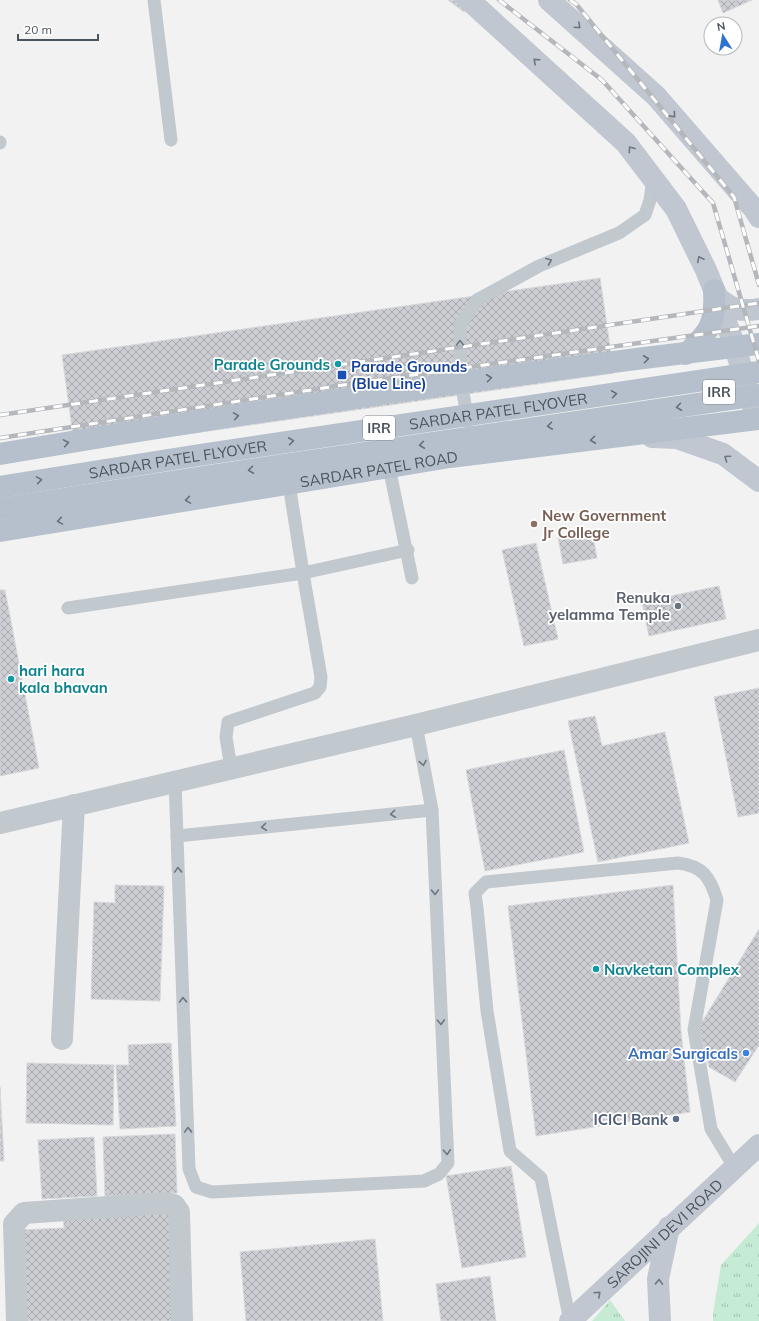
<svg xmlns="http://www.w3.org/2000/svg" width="759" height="1321" viewBox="0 0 759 1321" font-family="Mulish,sans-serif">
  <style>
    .park { fill: url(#park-tufts) }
    .building { fill: url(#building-cross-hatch); stroke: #d6d8dc }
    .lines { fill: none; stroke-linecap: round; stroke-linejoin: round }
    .service { stroke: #c1c8ce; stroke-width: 13 }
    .minor { stroke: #c1c8ce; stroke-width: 22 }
    .tertiary { stroke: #c1c8ce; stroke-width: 22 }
    .secondary { stroke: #c0c7d0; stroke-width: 22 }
    .primary { stroke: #b5c0cc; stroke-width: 22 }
    .rail-casing { stroke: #b4b7bb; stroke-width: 4.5 }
    .rail { stroke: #fff; stroke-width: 3; stroke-dasharray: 9; stroke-linecap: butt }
    .oneway { stroke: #6e7680 }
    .oneway2 { stroke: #6e777f }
    .oneway3 { stroke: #666f79 }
    .culture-dot { fill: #0f9aa8; stroke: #fff; stroke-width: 1.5 }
    .transit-dot { fill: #1a4fb4; stroke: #fff; stroke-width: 1.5 }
    .education-dot { fill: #8d6e63; stroke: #fff; stroke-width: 1.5 }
    .worship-dot { fill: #6b7280; stroke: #fff; stroke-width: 1.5 }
    .shop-dot { fill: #3f7fe0; stroke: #fff; stroke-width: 1.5 }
    .service-dot { fill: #5c6f8a; stroke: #fff; stroke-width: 1.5 }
    .labels { text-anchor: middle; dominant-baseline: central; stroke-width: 3.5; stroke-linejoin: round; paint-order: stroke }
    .shield { fill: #fff; stroke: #81878e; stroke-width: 1 }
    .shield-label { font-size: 14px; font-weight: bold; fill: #4b545d }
    .culture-label { font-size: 15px; font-weight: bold; fill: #0d838f; stroke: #fff; text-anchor: start }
    .transit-label { font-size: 15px; font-weight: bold; fill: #164399; stroke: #fff; text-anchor: start }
    .street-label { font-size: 15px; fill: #4b545d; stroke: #fff }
    .education-label { font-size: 15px; font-weight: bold; fill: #785e54; stroke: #fff; text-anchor: start }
    .worship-label { font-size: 15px; font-weight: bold; fill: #5b616d; stroke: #fff; text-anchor: end }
    .shop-label { font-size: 15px; font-weight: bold; fill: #366cbe; stroke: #fff; text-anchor: end }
    .service-label { font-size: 15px; font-weight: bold; fill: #4e5e75; stroke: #fff; text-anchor: end }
  </style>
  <defs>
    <pattern id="park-tufts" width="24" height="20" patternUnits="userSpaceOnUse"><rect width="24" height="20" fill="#c6ebd5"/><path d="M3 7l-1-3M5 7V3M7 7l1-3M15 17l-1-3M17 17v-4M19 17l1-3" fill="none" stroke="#a3c1b0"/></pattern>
    <pattern id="building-cross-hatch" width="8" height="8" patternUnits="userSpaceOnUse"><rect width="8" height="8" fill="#ccced3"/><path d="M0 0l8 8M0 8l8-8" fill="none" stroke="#a8aaae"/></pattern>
  </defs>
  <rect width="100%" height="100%" fill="#f3f2f2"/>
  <g class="park">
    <path d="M759 1223V1321H713V1313L721 1265Z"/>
    <path d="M610 1300 625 1321H592Z"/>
  </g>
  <g class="building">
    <path d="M448 0H473L464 12Z"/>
    <path d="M718 0H752L723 13Z"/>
    <path d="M600 278 614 373 75 450 62 355Z"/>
    <path d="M592 531 597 558 563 564 558 537Z"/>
    <path d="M536 543 558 639 524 646 502 550Z"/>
    <path d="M719 586 726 619 649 636 642 602Z"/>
    <path d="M0 590H5L39 768 0 776Z"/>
    <path d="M759 688V813L738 817 714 697Z"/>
    <path d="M595 716 602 746 665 732 689 843 598 862 568 721Z"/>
    <path d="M564 750 584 852 485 871 466 770Z"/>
    <path d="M115 885 164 886 160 1001 91 999 94 902 115 903Z"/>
    <path d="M673 885 681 1032 690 1112 536 1136 508 906Z"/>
    <path d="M759 929V1045L735 1082 709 1067 699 1027Z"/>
    <path d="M171 1043 176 1126 120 1129 116 1065H129L128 1045Z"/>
    <path d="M27 1063 114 1065 113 1125 26 1123Z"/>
    <path d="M0 1087 4 1161H0Z"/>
    <path d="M175 1134 177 1193 105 1196 103 1137Z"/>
    <path d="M94 1137 97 1196 42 1199 38 1140Z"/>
    <path d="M511 1166 526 1257 462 1268 446 1176Z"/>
    <path d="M174 1208 177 1321H22L19 1230 64 1228 63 1212Z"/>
    <path d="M375 1239 383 1321H246L240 1252Z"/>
    <path d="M490 1276 496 1321H441L436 1284Z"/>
  </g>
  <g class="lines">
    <g class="service">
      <path d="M154 0 171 140"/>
      <path d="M0 142V143"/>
      <path d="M468 421 461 382 460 325 477 300 539 266 619 233 645 215 650 200 653 179"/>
      <path d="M389 467 412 578"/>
      <path d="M68 608 303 573 289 484"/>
      <path d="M231 768 226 737 228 722 315 693 320 687 321 677 303 573 408 550"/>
      <path d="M175 781 189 1169 196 1187 212 1192 424 1181 439 1174 448 1163 432 810 416 725"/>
      <path d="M177 836 432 810"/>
      <path d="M570 1321 541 1178 510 1151 487 1011 477 908 475 893 486 882 678 863C703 866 710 877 717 900L694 1030 711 1129 734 1167"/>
    </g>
    <g class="minor">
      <path d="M62 1039 74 805"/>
      <path d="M17 1321 14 1224 24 1213 165 1203 174 1205 179 1212 182 1321"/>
    </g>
    <path class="tertiary" d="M0 823 416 725 759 640"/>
    <g class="secondary">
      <path d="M469 0 626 143 676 209 706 270 717 297 735 347 757 419"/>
      <path d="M549 0 656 96 754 209 759 217"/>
      <path d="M717 297C731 309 740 312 759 309"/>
      <path d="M652 437 677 438 723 454 759 481"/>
      <path id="s1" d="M570 1321 759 1145"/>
      <path d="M660 1321 658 1279 669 1227"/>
    </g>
    <g class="primary">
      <path d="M686 354C710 332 716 323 714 290"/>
      <path d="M0 454C252 411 505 374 759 344"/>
      <path id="s2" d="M0 487 193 456 759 372"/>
      <path d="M0 509 196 478 759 395"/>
      <path id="s3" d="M0 531 450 457 759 419"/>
    </g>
    <g class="rail-casing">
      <g id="rail">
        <path d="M499 0 602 80 713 203 759 361"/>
        <path d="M570 0 576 4 734 197 759 285"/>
        <path d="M0 415 759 303"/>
        <path d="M0 438 343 385 759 326"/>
      </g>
    </g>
    <use href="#rail" class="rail"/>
  </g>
  <defs><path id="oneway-chevron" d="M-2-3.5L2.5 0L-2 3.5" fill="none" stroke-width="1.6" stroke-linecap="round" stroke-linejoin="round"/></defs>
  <g class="oneway">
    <use href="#oneway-chevron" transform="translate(578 26) rotate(42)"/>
    <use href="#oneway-chevron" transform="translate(536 61) rotate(-138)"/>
    <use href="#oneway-chevron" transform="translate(673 115) rotate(49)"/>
    <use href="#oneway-chevron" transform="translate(631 149) rotate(-126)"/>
    <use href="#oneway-chevron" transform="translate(700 259) rotate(-116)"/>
    <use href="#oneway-chevron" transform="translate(727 458) rotate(-145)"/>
    <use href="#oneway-chevron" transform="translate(659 1282) rotate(-88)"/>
    <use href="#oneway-chevron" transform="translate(598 1294) rotate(-43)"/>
  </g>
  <g class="oneway2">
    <use href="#oneway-chevron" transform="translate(549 261) rotate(-22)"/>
    <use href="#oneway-chevron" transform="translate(460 343) rotate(-90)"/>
    <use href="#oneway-chevron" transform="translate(423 763) rotate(79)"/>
    <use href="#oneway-chevron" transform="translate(393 814) rotate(174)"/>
    <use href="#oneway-chevron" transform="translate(264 827) rotate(174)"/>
    <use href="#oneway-chevron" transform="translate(178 870) rotate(-92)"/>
    <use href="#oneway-chevron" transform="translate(435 892) rotate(88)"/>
    <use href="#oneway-chevron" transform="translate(183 1000) rotate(-92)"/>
    <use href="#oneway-chevron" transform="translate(441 1022) rotate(87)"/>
    <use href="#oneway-chevron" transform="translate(188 1130) rotate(-92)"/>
    <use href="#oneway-chevron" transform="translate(447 1152) rotate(87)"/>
  </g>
  <g class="oneway3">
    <use href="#oneway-chevron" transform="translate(646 359) rotate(-7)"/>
    <use href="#oneway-chevron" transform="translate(489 378) rotate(-7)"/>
    <use href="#oneway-chevron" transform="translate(614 394) rotate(-8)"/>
    <use href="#oneway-chevron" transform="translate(679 407) rotate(172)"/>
    <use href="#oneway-chevron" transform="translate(236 416) rotate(-9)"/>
    <use href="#oneway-chevron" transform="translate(550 426) rotate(172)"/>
    <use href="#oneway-chevron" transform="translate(593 440) rotate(173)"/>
    <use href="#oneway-chevron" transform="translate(291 441) rotate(-8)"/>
    <use href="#oneway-chevron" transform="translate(66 443) rotate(-10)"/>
    <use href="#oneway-chevron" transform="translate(422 445) rotate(172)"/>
    <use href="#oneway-chevron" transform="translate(251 470) rotate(172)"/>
    <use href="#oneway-chevron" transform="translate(39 480) rotate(-9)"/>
    <use href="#oneway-chevron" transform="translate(188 500) rotate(171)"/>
    <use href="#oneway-chevron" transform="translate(60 521) rotate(171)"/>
  </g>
  <g class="culture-dot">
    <circle cx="338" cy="364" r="4"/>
    <circle cx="11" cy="679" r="4"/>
    <circle cx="596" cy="969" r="4"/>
  </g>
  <rect class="transit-dot" x="337" y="370" width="10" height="10" rx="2"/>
  <circle class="education-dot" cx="534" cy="524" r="4"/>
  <circle class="worship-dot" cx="678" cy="606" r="4"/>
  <circle class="shop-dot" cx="746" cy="1053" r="4"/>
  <circle class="service-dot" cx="676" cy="1119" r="4"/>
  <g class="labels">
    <g class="shield">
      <rect x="703" y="380" width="32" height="24" rx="3"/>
      <rect x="363" y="416" width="32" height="24" rx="3"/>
    </g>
    <g class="shield-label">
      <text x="719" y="392">IRR</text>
      <text x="379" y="428">IRR</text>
    </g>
    <g class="culture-label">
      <text x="330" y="364" text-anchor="end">Parade Grounds</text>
      <text x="19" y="670">hari hara<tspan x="19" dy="17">kala bhavan</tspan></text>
      <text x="604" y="969">Navketan Complex</text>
    </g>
    <g class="transit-label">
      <text x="351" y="366">Parade Grounds<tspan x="351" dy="17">(Blue Line)</tspan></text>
    </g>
    <g class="street-label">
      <text stroke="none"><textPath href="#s2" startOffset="504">SARDAR PATEL FLYOVER</textPath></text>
      <text stroke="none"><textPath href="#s2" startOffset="180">SARDAR PATEL FLYOVER</textPath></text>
      <text stroke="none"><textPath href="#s3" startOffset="384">SARDAR PATEL ROAD</textPath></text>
      <text stroke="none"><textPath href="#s1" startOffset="129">SAROJINI DEVI ROAD</textPath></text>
    </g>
    <g class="education-label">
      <text x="542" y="515">New Government<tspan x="542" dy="17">Jr College</tspan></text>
    </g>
    <g class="worship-label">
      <text x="670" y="597">Renuka<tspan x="670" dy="17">yelamma Temple</tspan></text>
    </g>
    <g class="shop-label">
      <text x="738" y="1053">Amar Surgicals</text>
    </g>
    <g class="service-label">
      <text x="668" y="1119">ICICI Bank</text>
    </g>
  </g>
  <g transform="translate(723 36) rotate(349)"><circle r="19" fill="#ffffff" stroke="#b7bbbe"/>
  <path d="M0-3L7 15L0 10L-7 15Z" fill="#2f73d0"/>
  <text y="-6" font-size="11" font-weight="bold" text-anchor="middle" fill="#4b545d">N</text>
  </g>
  <path d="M18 34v6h80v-6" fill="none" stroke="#4b545d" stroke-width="2"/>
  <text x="24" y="34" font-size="12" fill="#4b545d" stroke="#ffffff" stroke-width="3" paint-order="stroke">20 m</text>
</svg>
